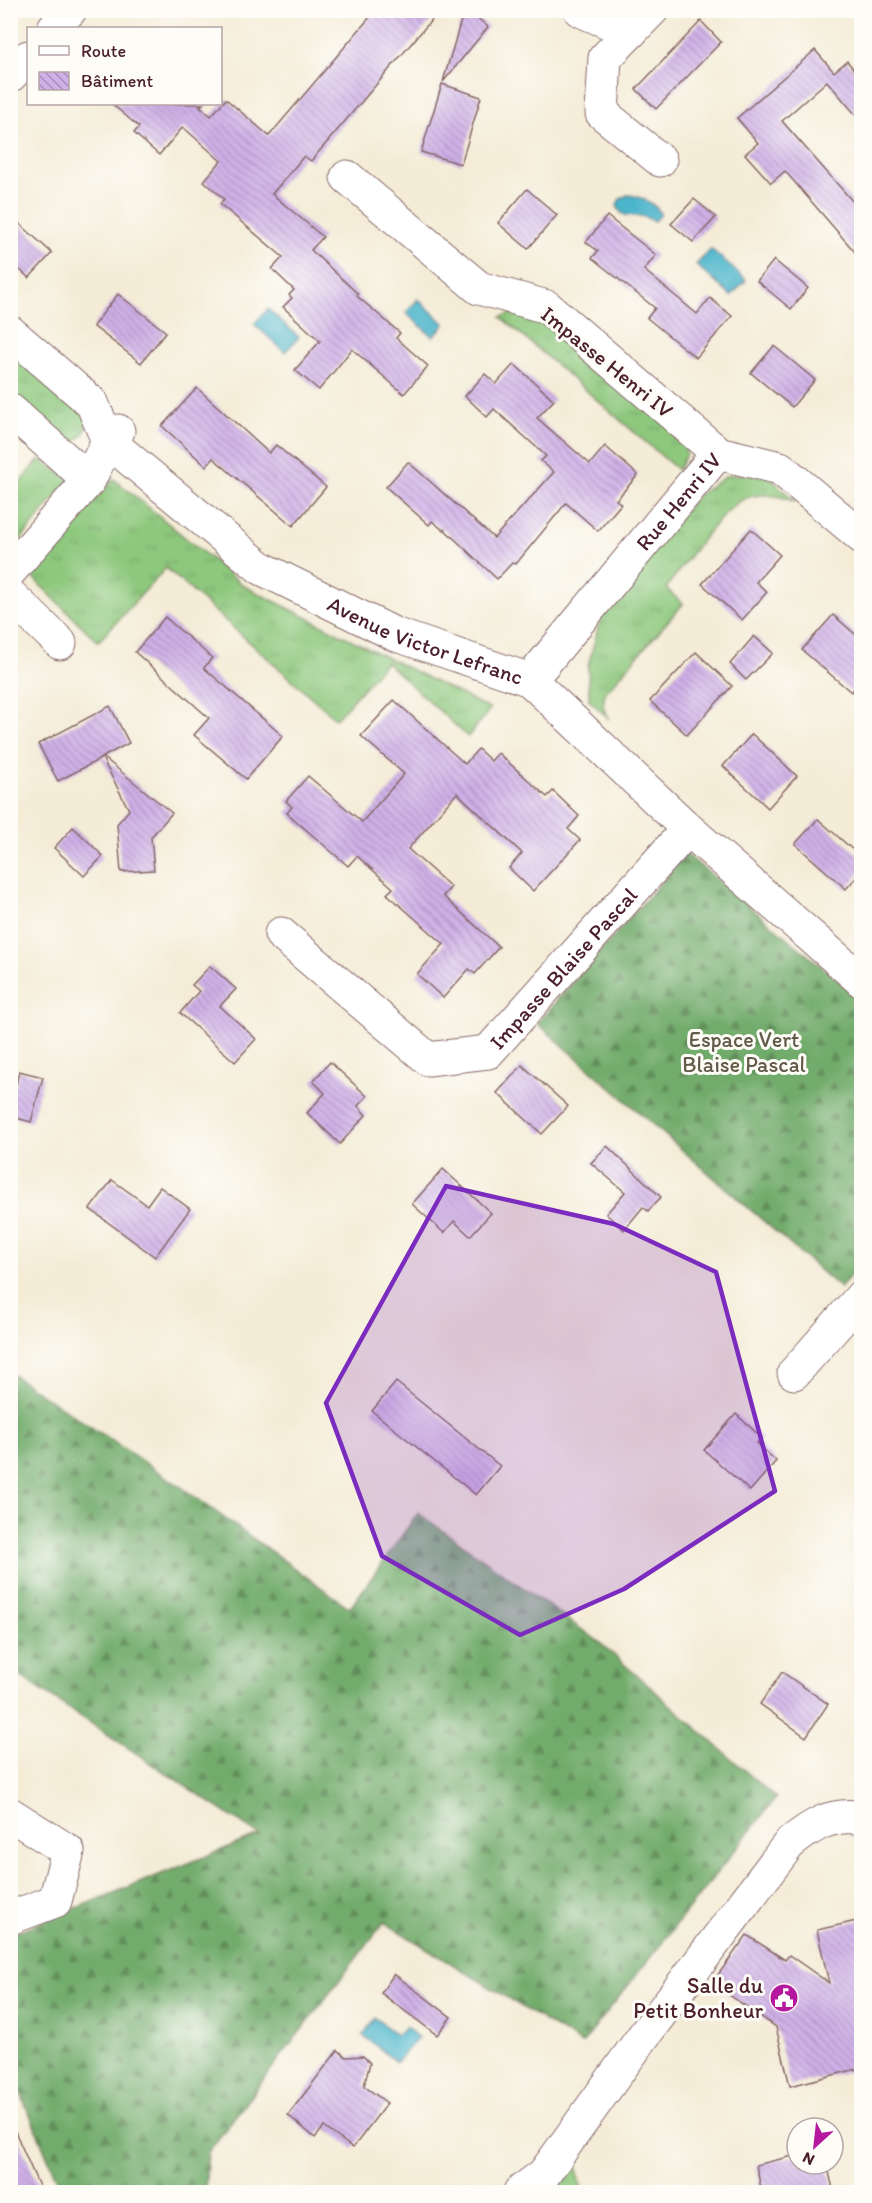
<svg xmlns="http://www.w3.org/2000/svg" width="872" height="2203" viewBox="0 0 872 2203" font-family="Itim,sans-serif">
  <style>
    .grass { fill: url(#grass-tufts); stroke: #6c7454; stroke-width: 1.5 }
    .forest { fill: url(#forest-firs); stroke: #5e664c; stroke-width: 1.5 }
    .water { fill: #4cb5cb; stroke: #4b6a7b; stroke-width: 1.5 }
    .building { fill: url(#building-back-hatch) }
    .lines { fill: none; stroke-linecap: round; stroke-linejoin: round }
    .minor-casing { stroke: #866767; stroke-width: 35 }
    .minor { stroke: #fff; stroke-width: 33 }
    .marked { fill: #7b2cbf; fill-opacity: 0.2; stroke: #7b2cbf; stroke-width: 4.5; stroke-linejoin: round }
    .labels { text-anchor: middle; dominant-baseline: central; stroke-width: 6; stroke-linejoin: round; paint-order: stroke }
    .street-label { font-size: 22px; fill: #4a1f2b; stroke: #fdfcf7 }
    .park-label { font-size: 22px; fill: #615a48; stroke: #fdfcf7 }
    .poi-label { font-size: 22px; fill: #4a1f2b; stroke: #fdfcf7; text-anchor: end }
  </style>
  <defs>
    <pattern id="grass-tufts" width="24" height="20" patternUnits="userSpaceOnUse" patternTransform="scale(1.5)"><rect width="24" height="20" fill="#8dc87d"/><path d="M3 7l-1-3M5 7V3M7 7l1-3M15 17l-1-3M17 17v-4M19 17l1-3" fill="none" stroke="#7bab6c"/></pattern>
    <pattern id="forest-firs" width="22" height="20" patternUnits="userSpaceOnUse" patternTransform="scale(1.5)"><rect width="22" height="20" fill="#72ac6c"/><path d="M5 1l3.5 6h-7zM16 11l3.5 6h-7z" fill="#608b59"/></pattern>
    <pattern id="building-back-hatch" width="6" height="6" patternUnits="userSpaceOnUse" patternTransform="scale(1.5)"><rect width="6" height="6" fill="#cfb1e8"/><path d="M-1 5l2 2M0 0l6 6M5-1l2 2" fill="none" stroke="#aa8fbc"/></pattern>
  </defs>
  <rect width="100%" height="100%" fill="#fdfcf7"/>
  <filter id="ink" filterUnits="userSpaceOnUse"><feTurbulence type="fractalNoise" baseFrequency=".0167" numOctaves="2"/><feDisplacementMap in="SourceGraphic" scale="12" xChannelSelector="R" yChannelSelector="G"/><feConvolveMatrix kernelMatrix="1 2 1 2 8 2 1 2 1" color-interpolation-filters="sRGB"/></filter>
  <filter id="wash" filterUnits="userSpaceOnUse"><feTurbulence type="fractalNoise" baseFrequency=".008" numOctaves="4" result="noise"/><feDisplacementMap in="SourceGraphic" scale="24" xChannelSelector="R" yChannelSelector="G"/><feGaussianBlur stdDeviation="1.35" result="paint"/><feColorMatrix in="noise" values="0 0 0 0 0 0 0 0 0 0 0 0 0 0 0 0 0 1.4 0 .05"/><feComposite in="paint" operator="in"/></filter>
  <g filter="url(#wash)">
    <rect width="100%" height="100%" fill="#f4ecd7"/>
    <g class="grass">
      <path d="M519 311 555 328 684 436 686 454 678 470 501 317Z"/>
      <path d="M10 348 87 417C89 431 82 436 72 445L11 391Z"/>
      <path d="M40 459 70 479 11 552V493Z"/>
      <path d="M748 474 769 477 796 502C779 495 760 491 742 500 721 511 682 567 666 588L683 604 605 693 603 706 609 719 589 700 588 666 603 609 698 495 728 475Z"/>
      <path d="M114 479 244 586 490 709 468 737 386 662 336 719 166 568 98 642 29 574Z"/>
      <path d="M575 2162 583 2192H553Z"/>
    </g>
    <g class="forest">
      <path d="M686 854 861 999V1263L840 1288 537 1023Z"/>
      <path d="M10 1373 177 1484 350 1608 418 1513 598 1641 776 1798 582 2044 384 1922 208 2152 205 2192H62L11 2070V1934L259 1835 11 1670Z"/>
    </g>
    <g class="water">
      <path d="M627 195C640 196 652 202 660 212V216L654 221C649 219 644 216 639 216 627 215 623 218 617 206L619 200Z"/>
      <path d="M711 249 746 280 731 296 696 265Z"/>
      <path d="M418 299 445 324 433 337 406 313Z"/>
      <path d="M268 309 299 337 285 352 254 324Z"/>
      <path d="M375 2018 397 2035 406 2027 418 2038 396 2062 363 2035Z"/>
    </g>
    <g id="blocks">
      <g class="building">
        <path d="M376 10H440L311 161 304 156 272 194 323 237 311 250 358 294 357 296 400 333 396 338 428 366 404 394 352 349 319 390 295 370 320 341 283 307 292 298 289 295 294 290 272 269 283 257 220 204 224 199 204 181 221 161 183 127 159 155 134 133 139 127 112 104H203L200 106 211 116 226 99 269 136Z"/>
        <path d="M464 10H468L488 27 443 82Z"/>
        <path d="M701 21 721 42 656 109 636 89Z"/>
        <path d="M815 50 834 72 847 61 861 78V121L827 81 782 121 861 211V259L785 171 771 183 745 154 758 143 737 118Z"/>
        <path d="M442 84 481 97 461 164 421 152Z"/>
        <path d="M527 189 557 215 528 249 498 223Z"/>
        <path d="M694 199 716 217 693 242 671 224Z"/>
        <path d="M10 215 52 253 29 278 10 261Z"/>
        <path d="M607 216 656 255 644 270 697 314 710 298 732 316 696 358 647 318 655 308 592 258 598 251 586 242Z"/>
        <path d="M774 260 808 288 791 309 757 281Z"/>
        <path d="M118 294 166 332 141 363 93 326Z"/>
        <path d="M774 346 815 380 792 407 751 373Z"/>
        <path d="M514 364 554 400 537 418 590 464 605 446 638 475 616 500 621 504 598 531 566 503 516 564 512 563 497 579 444 529 443 530 432 521 429 525 386 487 408 462 494 538 554 472 541 461 546 456 494 409 487 417 465 396 485 374 496 384Z"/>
        <path d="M197 388 269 453 276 445 326 487 293 526 213 458 206 466 162 426Z"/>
        <path d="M751 529 780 555 756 582 767 592 742 620 702 584Z"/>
        <path d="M833 615 861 639V681L851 692 802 650Z"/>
        <path d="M165 617 212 658 204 668 283 736 246 779 194 735 209 718 135 652Z"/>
        <path d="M754 636 773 653 746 680 730 664Z"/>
        <path d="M696 652 732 686 687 735 650 701Z"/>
        <path d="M394 700 465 764 478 749 491 761 498 753 547 797 553 791 579 816 568 829 580 840 533 891 509 868 522 853 457 793 408 849 451 887 443 896 499 947 475 974 469 969 443 998 417 974 444 944 387 894 393 888 357 856 348 866 287 813 292 807 286 801 308 776 362 822 404 774 361 736Z"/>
        <path d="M110 706 129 743 103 757 172 813 151 837 154 870 121 872 117 824 129 810 102 758 58 781 38 744Z"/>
        <path d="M752 734 797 776 768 808 723 766Z"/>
        <path d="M818 819 861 857V872L846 889 795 844Z"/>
        <path d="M73 827 103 856 84 876 54 848Z"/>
        <path d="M210 966 236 989 220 1006 256 1039 235 1062 180 1013 199 991 192 985Z"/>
        <path d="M330 1062 367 1096 358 1106 366 1115 340 1144 307 1113 325 1093 313 1081Z"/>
        <path d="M522 1065 568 1106 542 1134 497 1093Z"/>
        <path d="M19 1071 43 1077 31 1122 10 1116V1083L16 1085Z"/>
        <path d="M607 1146 661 1197 648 1211 643 1207 624 1230 606 1214 625 1192 591 1163Z"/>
        <path d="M443 1169 491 1213 470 1236 454 1221 444 1233 412 1204Z"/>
        <path d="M112 1180 147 1205 160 1187 190 1209 155 1257 90 1209Z"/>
        <path d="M396 1382 500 1466 476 1495 372 1411Z"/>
        <path d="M736 1414 762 1438 757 1443 776 1461 750 1491 704 1450Z"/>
        <path d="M782 1672 828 1704 806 1737 760 1704Z"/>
        <path d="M861 1920V2068L790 2086 776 2027 712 1983 747 1935 785 1960 789 1955 829 1983 817 1930Z"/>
        <path d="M394 1974 451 2017 437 2035 381 1993Z"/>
        <path d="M338 2050 346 2057 363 2056 370 2063 364 2086 387 2103 353 2148 324 2127 315 2138 288 2115Z"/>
        <path d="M10 2120 42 2193H10Z"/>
        <path d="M797 2155V2164H827L834 2193H762L756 2165Z"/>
      </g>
    </g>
  </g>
  <g filter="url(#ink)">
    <use href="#blocks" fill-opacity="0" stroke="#866767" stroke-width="1.5"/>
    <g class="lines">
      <g class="minor-casing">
        <g id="minor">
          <path d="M580 10 631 32"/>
          <path d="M652 10 605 58 602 113 660 160"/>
          <path d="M54 28 70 10"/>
          <path d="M10 76 28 57"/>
          <path d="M347 177 479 288 547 307 718 453"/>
          <path d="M10 332 92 403 108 441 89 480 10 571"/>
          <path d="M10 410 89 480"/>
          <path id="s1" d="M118 431 108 441 261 568 394 634 530 680 688 829 862 981"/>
          <path d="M10 595 60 643"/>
          <path id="s2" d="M530 680 718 453 780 468 862 537"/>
          <path id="s3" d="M281 934 428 1059 488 1052 688 829"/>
          <path d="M794 1373 862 1296"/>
          <path d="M10 1814 68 1851 55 1901 10 1918"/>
          <path d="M520 2192 544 2174 642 2038 789 1844C811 1826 832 1812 862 1818"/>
        </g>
      </g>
      <use href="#minor" class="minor"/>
    </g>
  </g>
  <path class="marked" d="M446 1186 614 1224 716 1272 775 1491 624 1589 520 1635 382 1556 326 1403Z"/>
  <defs>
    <g id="civic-disc" transform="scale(1.5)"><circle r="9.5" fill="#b5179e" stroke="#fdfcf7"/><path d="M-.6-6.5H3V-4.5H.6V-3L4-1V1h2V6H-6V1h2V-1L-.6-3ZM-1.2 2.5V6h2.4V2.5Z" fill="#fff"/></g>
  </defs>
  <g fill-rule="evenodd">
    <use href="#civic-disc" x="784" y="1998"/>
  </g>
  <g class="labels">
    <g class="street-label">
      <text transform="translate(607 362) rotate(39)">Impasse Henri IV</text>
      <text stroke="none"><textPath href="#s2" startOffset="232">Rue Henri IV</textPath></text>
      <text stroke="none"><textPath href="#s1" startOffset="393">Avenue Victor Lefranc</textPath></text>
      <text stroke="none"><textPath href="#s3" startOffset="366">Impasse Blaise Pascal</textPath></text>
    </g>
    <g class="park-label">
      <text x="744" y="1039">Espace Vert<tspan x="744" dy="25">Blaise Pascal</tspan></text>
    </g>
    <g class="poi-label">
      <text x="763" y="1985">Salle du<tspan x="763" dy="25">Petit Bonheur</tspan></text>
    </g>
  </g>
  <rect width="872" height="2203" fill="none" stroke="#fdfcf7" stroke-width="36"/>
  <rect x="27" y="27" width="195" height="78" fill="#fdfcf7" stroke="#b5a4a5" stroke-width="1.5"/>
  <rect x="39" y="46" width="30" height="9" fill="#ffffff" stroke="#b5a4a5" stroke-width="1.5"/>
  <text x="81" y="57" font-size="18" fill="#4a1f2b">Route</text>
  <rect x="39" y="72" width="30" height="18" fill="url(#building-back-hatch)" stroke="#b5a4a5" stroke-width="1.5"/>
  <text x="81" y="87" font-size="18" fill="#4a1f2b">Bâtiment</text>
  <g transform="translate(815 2146) rotate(207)"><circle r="28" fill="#fdfcf7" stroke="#b5a4a5" stroke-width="1.5"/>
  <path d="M0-4.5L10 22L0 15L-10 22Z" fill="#b5179e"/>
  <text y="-9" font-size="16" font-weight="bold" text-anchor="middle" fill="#4a1f2b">N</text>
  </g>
</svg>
